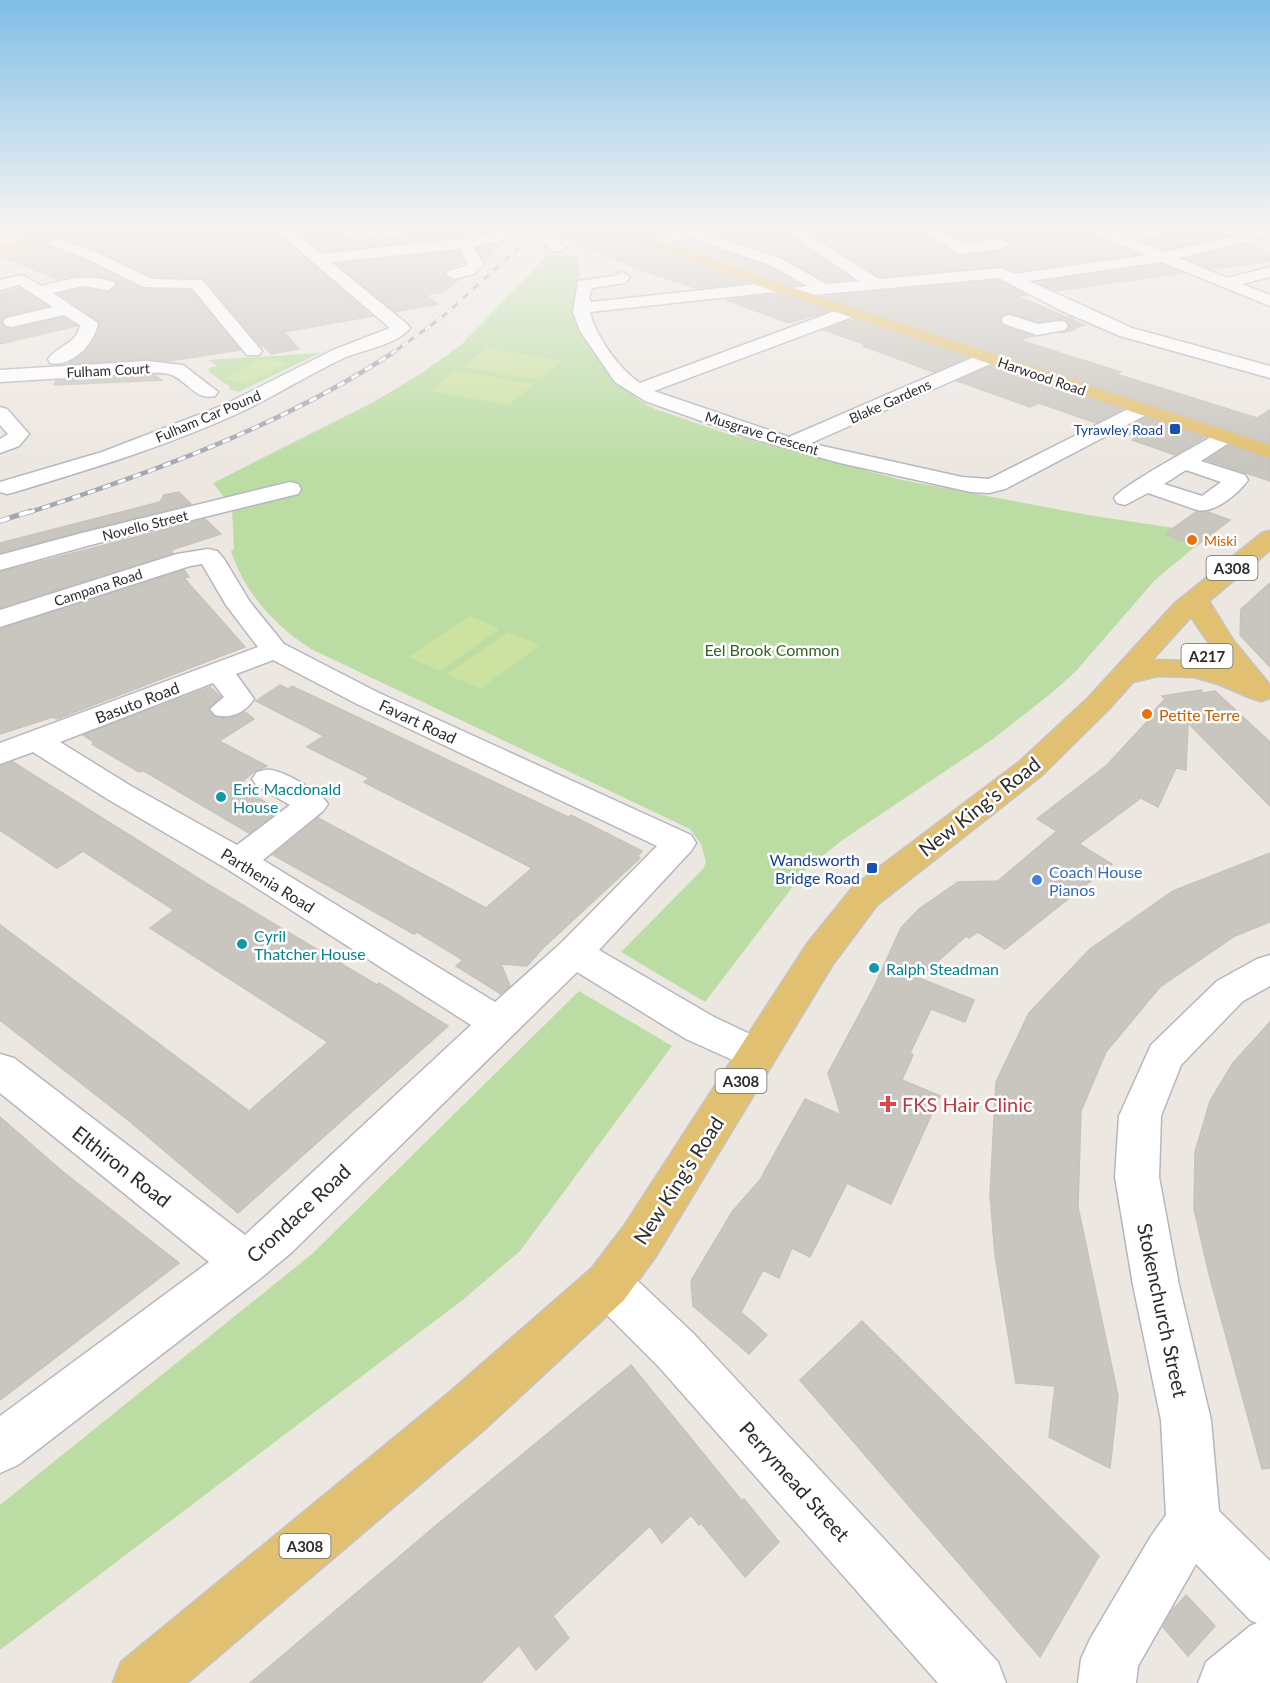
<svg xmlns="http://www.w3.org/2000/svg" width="1270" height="1683" viewBox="0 0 1270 1683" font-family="Lato,sans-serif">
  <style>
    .green { fill: #bbdda4 }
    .pitch { fill: #cbe2a1 }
    .building { fill: #c9c5bf; stroke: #c8c2bb; stroke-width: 1.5 }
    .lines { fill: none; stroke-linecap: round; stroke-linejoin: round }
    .minor-tunnel { stroke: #c7c2bd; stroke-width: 16; stroke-dasharray: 16 8; stroke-linecap: butt }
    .minor-casing { stroke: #b4b7bf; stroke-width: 3 }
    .major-casing { stroke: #c4c4c4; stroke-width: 3 }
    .minor { fill: #fff; fill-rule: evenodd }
    .major { fill: #e2c071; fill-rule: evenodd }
    .rail-far2-casing { stroke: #a4a8b5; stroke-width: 3 }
    .rail-far1-casing { stroke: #a4a8b5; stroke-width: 4.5 }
    .rail-casing { stroke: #a4a8b5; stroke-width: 5 }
    .rail-far2 { stroke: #fff; stroke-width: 2; stroke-dasharray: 7; stroke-linecap: butt }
    .rail-far1 { stroke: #fff; stroke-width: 3; stroke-dasharray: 8; stroke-linecap: butt }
    .rail { stroke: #fff; stroke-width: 4; stroke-dasharray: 10; stroke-linecap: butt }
    .transit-dot { fill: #1a4fb4; stroke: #fff; stroke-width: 2 }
    .food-dot { fill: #e8710a; stroke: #fff; stroke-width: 2 }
    .culture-dot { fill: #0f9aa8; stroke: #fff; stroke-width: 2 }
    .shop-dot { fill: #3f7fe0; stroke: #fff; stroke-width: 2 }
    .health-dot { fill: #e0444e; stroke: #fff; stroke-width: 2 }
    .labels { text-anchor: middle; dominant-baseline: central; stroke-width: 5; stroke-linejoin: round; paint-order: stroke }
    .far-street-label { font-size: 14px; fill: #2d2d2d; stroke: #fff }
    .far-transit-label { font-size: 14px; fill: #164399; stroke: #fff; text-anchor: end }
    .far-food-label { font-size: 14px; fill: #c56008; stroke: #fff; text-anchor: start }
    .shield { fill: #fff; stroke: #6c6c6c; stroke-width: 1.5 }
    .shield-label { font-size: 15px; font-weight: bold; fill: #2d2d2d }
    .park-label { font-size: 16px; fill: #356324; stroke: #fff }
    .street-label { font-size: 16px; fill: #2d2d2d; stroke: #fff }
    .food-label { font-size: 16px; fill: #c56008; stroke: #fff; text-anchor: start }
    .culture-label { font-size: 16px; fill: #0d838f; stroke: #fff; text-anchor: start }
    .transit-label { font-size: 16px; fill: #164399; stroke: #fff; text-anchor: end }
    .shop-label { font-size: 16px; fill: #366cbe; stroke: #fff; text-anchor: start }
    .near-street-label { font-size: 20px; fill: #2d2d2d; stroke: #fff }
    .near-health-label { font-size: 20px; fill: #be3a42; stroke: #fff; text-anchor: start }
  </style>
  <rect width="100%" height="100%" fill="#ede7e1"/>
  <g class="green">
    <path d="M547 256H576L579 261 580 292 574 316 583 336 619 383 639 400 655 409 728 434 902 480 1088 515 1174 528 1166 534 1196 546 1155 580 1076 671 1054 691 993 739 844 839 807 868 705 1002 621 952 703 869 706 862 701 844 690 829 311 649C275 626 244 592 231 551L234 549 232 508 213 483 372 403 422 373 462 344Z"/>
    <path d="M320 353 238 392 229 389 230 387 208 371 210 370 208 368 217 366 208 360Z"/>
    <path d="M579 991 672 1046 520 1251 464 1299 0 1650V1505L312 1254Z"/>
  </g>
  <g class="pitch">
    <path d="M487 348 562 361 539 380 462 367Z"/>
    <path d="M265 359 286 364 246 384 225 378Z"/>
    <path d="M456 371 534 384 509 405 430 391Z"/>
    <path d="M470 616 500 629 440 671 408 657Z"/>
    <path d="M508 632 540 645 480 689 447 674Z"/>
  </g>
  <g class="building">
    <path d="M2 227H60L23 237Z"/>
    <path d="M97 227H270L372 316 284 332 299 349 271 354 264 346H261L204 279 154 277 67 239 94 232Z"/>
    <path d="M292 227H334L352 240 466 229 465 227H508L470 236 322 252Z"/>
    <path d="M548 227H601L604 232 745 283 696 288 641 270 551 233 547 230Z"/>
    <path d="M631 227H689L651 234Z"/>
    <path d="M694 227H778L853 279 826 282 783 257Z"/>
    <path d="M802 227H912L961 256 1001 251 1011 243 1001 237 963 242 937 227H1081L1084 232 1137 254 1015 272 1002 266 880 277Z"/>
    <path d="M1204 227H1215L1231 235 1165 250 1138 239Z"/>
    <path d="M691 240 769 267 800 285 794 286 783 282 675 243Z"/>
    <path d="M507 241 484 259 477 248Z"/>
    <path d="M1249 243 1270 254V261L1212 269 1186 259Z"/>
    <path d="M45 245 82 259 143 289 191 290 240 350 169 361 147 359 68 364 89 347 98 332 100 322 59 294 83 288 108 292 118 285 115 280 96 276 58 279 2 257Z"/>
    <path d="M459 251 465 262 447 269 444 274 453 281 458 280 443 292 426 295 438 304 395 312 337 264Z"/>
    <path d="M1162 264 1183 273 1055 291 1037 282Z"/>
    <path d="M999 280 1026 295 1017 296 1085 325 1069 329 1070 325 1065 320 1038 322 1011 313 1002 315 999 320 1003 326 1034 336 1019 340 1121 372 1116 374 1257 418 1270 410V443L826 296Z"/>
    <path d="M20 288 47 306 5 316 1 322 4 327 13 329 64 317 77 326 0 344V293Z"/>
    <path d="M776 294 827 312 789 323 726 300Z"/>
    <path d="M851 320 966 358 933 372 863 346 867 345 824 330Z"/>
    <path d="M990 366 1121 410 1096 423 1039 403 1030 407 957 381Z"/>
    <path d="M147 375H155L162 380 54 385 56 381Z"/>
    <path d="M1145 418 1204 438 1175 455 1132 440 1136 437 1120 431Z"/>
    <path d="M1228 446 1270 460V481L1207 460Z"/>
    <path d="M179 492 191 504 0 553V543L160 502 164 495Z"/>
    <path d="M1196 512H1208L1230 520 1196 546 1165 534Z"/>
    <path d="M205 519 221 534 171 550 173 553 0 608V572Z"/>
    <path d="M184 570 189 577 184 578 245 647 57 719 53 717 0 734V629Z"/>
    <path d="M1270 583V667L1240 635 1241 609Z"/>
    <path d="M280 685 288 689 292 686 568 817 571 815 642 851 638 856 640 858 543 948 527 966 501 964 510 986 501 994 456 966 463 960 417 932 414 934 273 855 318 818 486 908 532 868 364 782 369 778 307 747 324 736 256 701Z"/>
    <path d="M210 687 221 697 208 709 213 716 227 718 245 712 254 719 219 741 267 766 255 771 237 786 280 810 249 833 144 771 139 772 92 744 94 742 83 735Z"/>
    <path d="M1201 690 1203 693 1215 691 1270 742V806L1188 723 1186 770 1176 768 1158 807 1141 798 1079 844 1112 864 1005 949 978 932 969 938 966 936 919 978 974 1000 965 1022 931 1009 910 1053 913 1055 902 1080 940 1096 891 1204 847 1183 810 1257 792 1248 779 1278 763 1270 741 1312 767 1335 749 1354 693 1306 691 1281 732 1212 760 1180 805 1099 841 1115 828 1073 874 987 901 928 919 909 958 882 998 881 1057 831 1037 819 1107 765 1156 712 1154 711 1165 699 1162 696Z"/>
    <path d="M13 762 209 885 377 985 379 983 448 1026 238 1213 128 1120 0 1020V925L249 1111 328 1042 150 928 174 910 83 851 57 868 0 830V766Z"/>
    <path d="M1270 853V922L1235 936 1160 987 1106 1052 1081 1111 1078 1207 1118 1396 1110 1468 1049 1437 1055 1386 1016 1383 995 1255 990 1194 996 1082 1029 1013 1090 949 1173 891Z"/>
    <path d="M1270 1022V1468L1262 1469 1209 1274 1194 1209 1195 1152 1210 1101 1233 1063Z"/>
    <path d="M0 1117 62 1171 179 1263 0 1400Z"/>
    <path d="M862 1321 1099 1556 1040 1657 800 1380Z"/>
    <path d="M631 1365 742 1501 744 1499 779 1542 745 1577 701 1523 699 1525 691 1515 662 1543 650 1526 553 1616 569 1638 536 1670 519 1645 481 1683H250L439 1523Z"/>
    <path d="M1186 1595 1215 1626 1188 1656 1163 1627 1171 1612Z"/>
  </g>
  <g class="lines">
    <path class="minor-tunnel" d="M1059 326 1079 322"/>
    <g class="minor-casing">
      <g id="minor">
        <path d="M272 227H288L321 254 470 238 519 227H546L544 230 566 248 563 251H553L530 233 474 247 484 264 474 274 454 279 446 274 448 271 463 267 468 263 460 249 331 262 407 324 410 328C399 344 362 350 344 358 308 375 275 396 239 413 167 446 91 469 15 492L7 494 0 492V482L102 452 224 405 333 350 390 328Z"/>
        <path d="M373 227H417L413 233 386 235Z"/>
        <path d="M780 227H797L879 279 1002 268 1015 274 1145 255 1085 230 1083 227H1103L1165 252 1270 228V236L1179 258 1227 278 1270 267V277L1242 284 1270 295V306L1162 262 1029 281 1132 328 1270 366V378L1120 336 1060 310 999 278 791 297 785 295 783 292 785 289 807 286 770 265 691 238 649 245 642 241 649 237 692 229 782 259 826 284 859 281Z"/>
        <path d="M914 227H932L963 244 1001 239 1009 244 1001 249 961 254Z"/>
        <path d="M0 231 27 241 30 244 22 249 0 240Z"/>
        <path d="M46 234 93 251 153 279 202 280 262 351 259 355H247L192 288 144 287 83 257 41 241 39 238 41 235Z"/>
        <path d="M622 272 630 277 625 283 592 288 589 298 591 302 776 282 784 287 776 292 590 312C596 337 619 369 640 383L843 308H855L858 312 855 316 654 391 789 437 981 354H995L997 358 995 362 811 443 818 445 962 477 989 479 1134 406H1148L1151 410 1148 414 1005 489 989 493 971 492 840 463 747 437 645 401 615 382 580 331 573 312 578 281 614 276Z"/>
        <path d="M22 275 42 286C67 279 89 273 114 282L116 285 108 290 83 286 53 293 98 323C95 343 72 368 50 363L48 359C58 345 76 345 80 325L64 315 12 327 6 326 3 322 6 318 53 307 19 285 0 290V280Z"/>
        <path d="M1010 315 1038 324 1059 321 1065 322 1068 326 1065 330 1037 335 1004 324 1001 320 1004 316Z"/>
        <path d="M147 361 183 365 218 392 215 396C196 401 187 381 172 375 165 372 154 373 147 373L0 382V370Z"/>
        <path d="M0 407 7 409 29 434 19 446 0 453V439L8 434 0 425Z"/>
        <path d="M1225 431 1232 433 1235 437 1232 441 1201 461 1245 475 1248 480C1238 494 1214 514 1197 510L1148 493 1125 505 1117 503 1114 498C1124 484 1198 445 1218 433ZM1186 470 1221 482 1202 496 1164 484Z"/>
        <path d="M290 482 298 484 301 489 298 494 98 543 0 570V555L82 533Z"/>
        <path d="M208 549 217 551 224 559 250 602 284 644 377 692 691 835 696 843 691 851 599 950 714 1017 771 1044 777 1055 771 1066 757 1071 686 1039 577 972 292 1252 261 1278 18 1465 0 1473V1416L209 1262 0 1093V1054L14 1058 245 1235 471 1025 227 869 109 800 33 752 0 764V743L258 647 226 605 202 564 190 566 0 627V610L177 554ZM273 660 357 704 657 846 561 943 495 1002 263 860 323 811 328 804C321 792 285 772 271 770 266 769 262 771 257 772L252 779 257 786 290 805 237 845 131 786 60 742 213 683 224 697 210 709 215 715C231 719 245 713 254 699L236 674Z"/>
        <path d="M1270 955V986L1243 1001 1181 1065 1161 1116 1159 1177 1179 1285 1211 1420 1219 1511 1270 1561V1683H1198L1206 1662 1250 1626 1257 1623 1250 1620 1196 1564 1138 1666 1136 1683H1078L1081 1659 1090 1639 1151 1536 1166 1515 1161 1420 1133 1285 1115 1177 1119 1116 1151 1045 1217 981 1257 959Z"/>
        <path d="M608 1262 624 1268 693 1333 998 1662 1006 1683H938L659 1367 592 1300 585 1284 592 1268Z"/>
      </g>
    </g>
    <g class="major-casing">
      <g id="major">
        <path d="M70 227H95L93 230 0 255V245Z"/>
        <path d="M603 227H624L782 284 1270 445V458L770 290 605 230Z"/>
        <path d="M1270 531V550L1209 601 1233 640 1270 685V698L1261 701 1251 698 1218 684 1194 677 1158 676 1133 682 1109 709 1041 776 877 905 833 964 656 1256 624 1300 486 1428 187 1683H113L121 1662 450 1392 592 1268 624 1226 807 944 853 887 1019 762 1089 697 1174 604 1262 533ZM1191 617 1226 668 1194 661 1152 660Z"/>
      </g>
    </g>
    <use href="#minor" class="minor"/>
    <use href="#major" class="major"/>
    <g class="rail-far2-casing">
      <path id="rail-far2" d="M391 354 441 318 524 243"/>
    </g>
    <g class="rail-far1-casing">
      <path id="rail-far1" d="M27 513C154 472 281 426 394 352"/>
    </g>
    <g class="rail-casing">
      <path id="rail" d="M0 521 31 511"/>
    </g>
    <use href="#rail-far2" class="rail-far2"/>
    <use href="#rail-far1" class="rail-far1"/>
    <use href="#rail" class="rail"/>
  </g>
  <linearGradient id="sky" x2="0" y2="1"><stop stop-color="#7fbee6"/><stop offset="0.49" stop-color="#f7f4f2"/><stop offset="1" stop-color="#f7f4f2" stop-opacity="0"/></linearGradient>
  <rect width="1270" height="463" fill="url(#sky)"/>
  <g class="transit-dot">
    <rect x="1169" y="423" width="12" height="12" rx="3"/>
    <rect x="866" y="862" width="12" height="12" rx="3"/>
  </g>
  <g class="food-dot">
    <circle cx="1192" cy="540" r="6"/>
    <circle cx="1147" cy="714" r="6"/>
  </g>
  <g class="culture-dot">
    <circle cx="221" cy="797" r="6"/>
    <circle cx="242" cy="944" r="6"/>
    <circle cx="874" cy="968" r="6"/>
  </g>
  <circle class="shop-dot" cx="1037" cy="880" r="6"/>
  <path class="health-dot" d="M885 1095h6v6h6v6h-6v6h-6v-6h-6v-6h6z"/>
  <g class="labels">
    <g class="far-street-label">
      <text transform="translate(108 370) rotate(-3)">Fulham Court</text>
      <text transform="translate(1042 376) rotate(19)">Harwood Road</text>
      <text transform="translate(890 401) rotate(-24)">Blake Gardens</text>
      <text transform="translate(208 416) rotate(-23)">Fulham Car Pound</text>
      <text transform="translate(762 433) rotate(17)">Musgrave Crescent</text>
      <text transform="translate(145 525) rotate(-14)">Novello Street</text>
      <text transform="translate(98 587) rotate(-18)">Campana Road</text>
    </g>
    <g class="far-transit-label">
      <text x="1163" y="429">Tyrawley Road</text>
    </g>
    <g class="far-food-label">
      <text x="1204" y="540">Miski</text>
    </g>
    <g class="shield">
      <rect x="1206.5" y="556" width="51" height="24" rx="4.5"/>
      <rect x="1181.5" y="644" width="51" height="24" rx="4.5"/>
      <rect x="715.5" y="1069" width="51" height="24" rx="4.5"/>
      <rect x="279.5" y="1534" width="51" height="24" rx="4.5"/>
    </g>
    <g class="shield-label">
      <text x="1232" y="568">A308</text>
      <text x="1207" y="656">A217</text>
      <text x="741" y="1081">A308</text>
      <text x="305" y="1546">A308</text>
    </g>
    <g class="park-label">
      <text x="772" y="649">Eel Brook Common</text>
    </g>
    <g class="street-label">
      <text transform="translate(137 702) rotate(-21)">Basuto Road</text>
      <text transform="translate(418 721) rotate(25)">Favart Road</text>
      <text transform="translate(268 880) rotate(32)">Parthenia Road</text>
    </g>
    <g class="food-label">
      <text x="1159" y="714">Petite Terre</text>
    </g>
    <g class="culture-label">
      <text x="233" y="788">Eric Macdonald<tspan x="233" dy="18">House</tspan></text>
      <text x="254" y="935">Cyril<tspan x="254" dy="18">Thatcher House</tspan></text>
      <text x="886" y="968">Ralph Steadman</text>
    </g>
    <g class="transit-label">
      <text x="860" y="859">Wandsworth<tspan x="860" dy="18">Bridge Road</tspan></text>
    </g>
    <g class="shop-label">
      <text x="1049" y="871">Coach House<tspan x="1049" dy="18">Pianos</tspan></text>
    </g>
    <g class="near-street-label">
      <text transform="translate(979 806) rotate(-38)">New King's Road</text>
      <text transform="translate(122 1166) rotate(38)">Elthiron Road</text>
      <text transform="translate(678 1180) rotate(-57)">New King's Road</text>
      <text transform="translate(298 1213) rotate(-43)">Crondace Road</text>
      <text transform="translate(1163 1310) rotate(78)">Stokenchurch Street</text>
      <text transform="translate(795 1481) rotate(48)">Perrymead Street</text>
    </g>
    <g class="near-health-label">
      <text x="902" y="1104">FKS Hair Clinic</text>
    </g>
  </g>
</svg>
